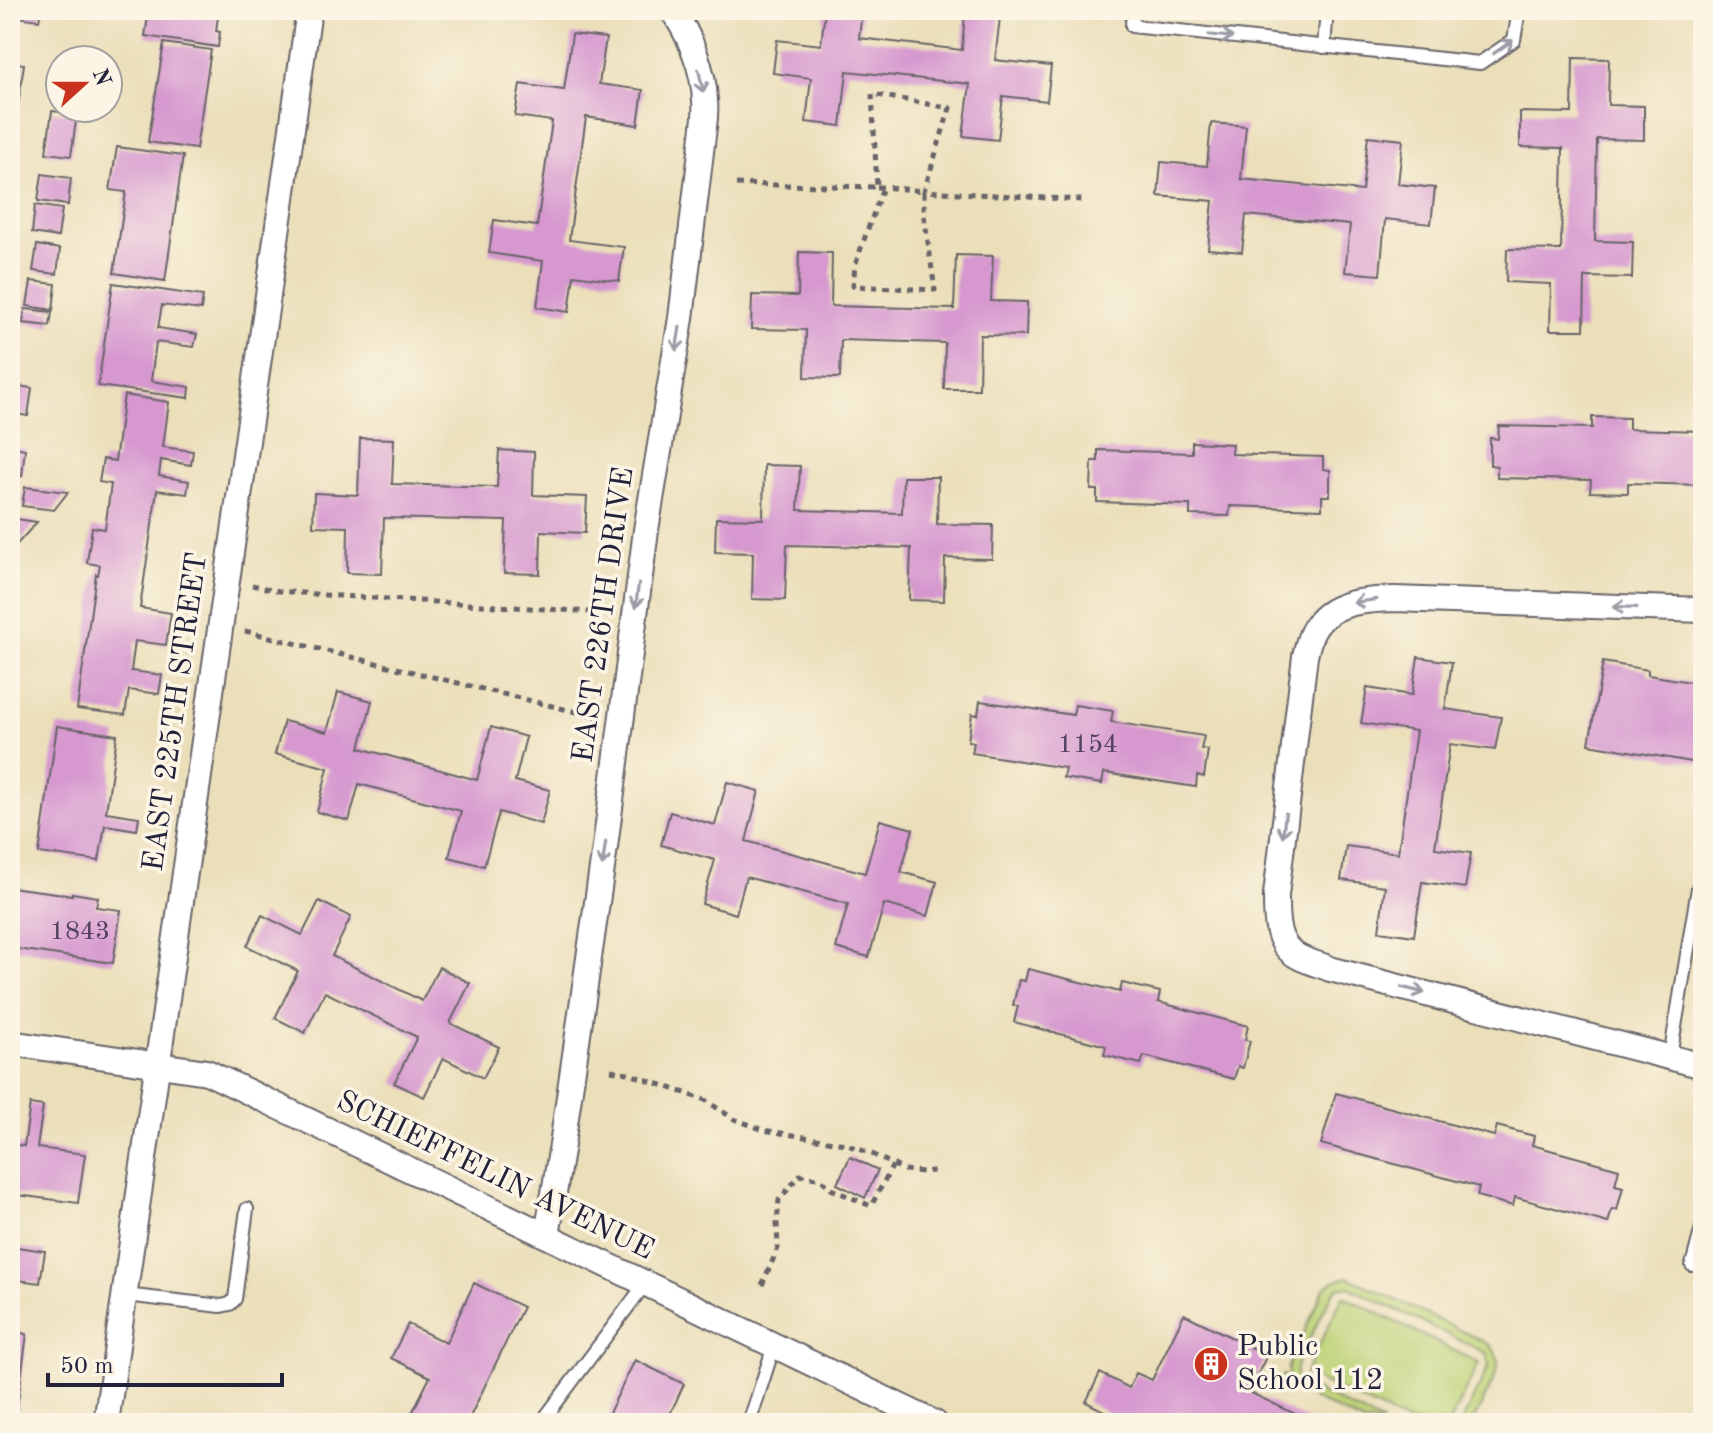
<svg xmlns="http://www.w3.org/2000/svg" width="1713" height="1433" viewBox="0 0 1713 1433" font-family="'Old Standard TT',serif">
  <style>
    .green { fill: #bcd175; stroke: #6f7a58; stroke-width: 2 }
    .building { fill: #d698cf }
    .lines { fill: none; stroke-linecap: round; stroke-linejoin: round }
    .service-casing { stroke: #686467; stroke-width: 16 }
    .minor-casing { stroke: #686467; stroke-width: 28 }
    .path { stroke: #686467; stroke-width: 5; stroke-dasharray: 6 6; stroke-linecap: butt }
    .service { stroke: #fff; stroke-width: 12 }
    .minor { stroke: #fff; stroke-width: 24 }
    .oneway { stroke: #9c9ca7 }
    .labels { text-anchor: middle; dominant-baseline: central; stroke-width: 7; stroke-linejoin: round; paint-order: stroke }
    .number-label { font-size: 26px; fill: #4f4060 }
    .street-label { font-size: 30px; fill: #22223b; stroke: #fcf5e5 }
    .poi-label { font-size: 30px; fill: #22223b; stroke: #fcf5e5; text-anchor: start }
  </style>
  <rect width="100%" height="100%" fill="#fcf5e5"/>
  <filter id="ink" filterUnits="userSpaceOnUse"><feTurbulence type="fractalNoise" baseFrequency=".0125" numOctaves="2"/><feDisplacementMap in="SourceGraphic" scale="16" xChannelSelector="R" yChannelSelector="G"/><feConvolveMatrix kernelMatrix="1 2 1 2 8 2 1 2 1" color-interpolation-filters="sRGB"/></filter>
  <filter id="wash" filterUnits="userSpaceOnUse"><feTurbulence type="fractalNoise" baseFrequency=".006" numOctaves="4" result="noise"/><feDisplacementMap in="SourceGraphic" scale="32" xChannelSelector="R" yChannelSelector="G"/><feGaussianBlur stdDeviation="1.8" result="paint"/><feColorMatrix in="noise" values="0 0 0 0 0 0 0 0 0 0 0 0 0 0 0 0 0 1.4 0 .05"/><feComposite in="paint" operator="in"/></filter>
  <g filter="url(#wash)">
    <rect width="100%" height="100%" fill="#ebdfba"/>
    <g class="green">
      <path d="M1348 1277 1489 1344C1494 1350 1497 1354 1498 1361 1499 1375 1478 1410 1472 1423H1461L1489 1366 1486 1353 1349 1287H1338L1333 1292 1297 1364C1294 1373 1296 1381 1305 1385L1383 1423H1364L1279 1382 1283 1375 1288 1377V1366L1324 1289 1333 1281Z"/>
      <path d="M1343 1296 1479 1363 1449 1423H1409L1305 1374Z"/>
    </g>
    <g id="blocks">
      <g class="building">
        <path d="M10 10H41L39 20 10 16Z"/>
        <path d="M149 10H219L216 31 220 32 218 47 145 36Z"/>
        <path d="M825 10H862L859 38 962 50 965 13 1000 17 995 60 1051 66 1047 101 1003 96 998 140 963 136 970 84 847 71 841 126 806 122 811 78 773 73 777 40 821 45Z"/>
        <path d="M572 34 606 38 599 84 643 90 638 125 586 117 569 240 624 247 619 281 574 275 569 312 537 307 543 261 489 253 494 220 537 226 552 121 515 116 520 84 564 90Z"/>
        <path d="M164 43 211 50 196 149 148 142Z"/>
        <path d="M1573 58 1609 59 1608 105 1644 106V140L1597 139 1595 241 1633 242 1632 278 1585 277 1584 330H1550L1551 284 1506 282 1507 249 1561 250 1563 148 1520 147V112L1572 113Z"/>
        <path d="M10 62 24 64 16 120 10 119Z"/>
        <path d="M52 111 77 114 71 156 46 153Z"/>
        <path d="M1211 123 1246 126 1241 179 1362 191 1368 136 1403 140 1398 184 1435 188 1431 224 1385 219 1380 275 1345 272 1350 225 1246 215 1242 252 1208 249 1213 201 1158 196 1161 162 1207 166Z"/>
        <path d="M117 147 183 156 165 281 114 273 126 192 110 190Z"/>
        <path d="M42 174 71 178 68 205 38 201Z"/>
        <path d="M35 205 62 209 58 237 32 233Z"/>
        <path d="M37 245 60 249 57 274 33 271Z"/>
        <path d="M799 252 832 253 831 306 954 309 956 255 993 256 991 301 1027 302 1026 336 980 335 979 389H944L945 343 841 340 840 378 805 377 806 330 751 329 752 295 798 296Z"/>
        <path d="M31 281 56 284 53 310 27 306Z"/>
        <path d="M113 283 203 296 201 310 162 305 158 328 197 334 194 347 156 342 151 381 190 387 189 398 98 386Z"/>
        <path d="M25 309 52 312 50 326 23 323Z"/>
        <path d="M10 385 32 388 28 416 10 413Z"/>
        <path d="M124 395 169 402 163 447 193 451 191 465 161 460 159 476 189 481 187 494 157 490 140 608 171 613 166 645 135 641 131 671 162 675 159 694 129 690 125 715 77 709 96 574 98 575 100 565 87 563 92 527 105 529 111 484 99 482 103 459 115 461Z"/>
        <path d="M1592 417 1629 418V429L1703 431V485L1628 483V493L1590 492 1591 480 1497 478V466L1490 465V438L1498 439 1499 426 1592 428Z"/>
        <path d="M360 438 394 439 392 484 497 487 499 450 534 452 533 495 587 497 585 533 541 531 540 574 504 573 506 521 384 518 382 574 347 573 348 527 313 526 314 493 358 495Z"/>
        <path d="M1192 442 1232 444 1231 454 1323 457V469L1330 470V496H1322V509L1230 506 1229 516 1190 515V505L1097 502V490H1091L1092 461H1098V450L1192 453Z"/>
        <path d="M10 446 25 449 22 476 10 474Z"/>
        <path d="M764 465 800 466 798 510 902 513 903 477H938L937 524 993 525 992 559 945 558 944 601 909 600 911 548 787 545 785 600 752 599 753 553 715 552 716 518 763 519Z"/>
        <path d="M25 487 68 492 54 510 22 506Z"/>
        <path d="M10 518 37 522 10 552Z"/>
        <path d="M1418 657 1452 662 1445 709 1501 717 1495 750 1450 744 1435 848 1471 853 1465 888 1422 882 1414 936 1379 931 1385 886 1341 880 1346 846 1398 853 1416 731 1361 723 1367 688 1412 695Z"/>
        <path d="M1603 662 1648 670V675L1703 684V764L1589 744Z"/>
        <path d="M338 692 372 701 360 748 477 780 491 727 526 737 515 781 550 790 541 824 499 812 484 866 449 857 461 811 359 784 349 821 317 812 328 768 275 754 284 721 327 732Z"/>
        <path d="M980 701 1073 715 1075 705 1113 711 1111 722 1204 736 1201 749 1208 750 1204 777 1197 775 1196 787 1104 773 1102 784 1063 778 1065 768 972 753 974 742 968 741 972 714 978 715Z"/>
        <path d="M57 726 117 735 106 812 139 817 137 830 105 825 99 861 39 853Z"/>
        <path d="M727 782 759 791 746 841 865 873 880 820 913 829 901 872 937 882 928 916 884 904 869 957 836 948 848 904 746 877 736 914 702 904 715 860 661 845 670 812 715 825Z"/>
        <path d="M10 887 72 895V893L98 897 96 907 121 910 113 963 10 948Z"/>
        <path d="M319 901 351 917 332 956 422 1001 439 967 470 983 450 1023 499 1047 483 1078 443 1058 424 1097 394 1083 417 1037 325 992 305 1033 275 1018 298 971 247 946 262 915 302 935Z"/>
        <path d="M1028 969 1120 992 1122 983 1160 992 1158 1002 1248 1026 1245 1040 1250 1041 1243 1068 1238 1066 1234 1079 1144 1056 1141 1064 1104 1055 1106 1046 1014 1022 1018 1006 1013 1005 1019 980 1025 981Z"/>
        <path d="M1336 1093 1494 1136 1497 1126 1534 1136 1532 1145 1619 1169 1615 1185 1623 1187 1617 1210 1612 1209 1608 1223 1515 1197 1513 1206 1477 1196 1479 1187 1321 1144Z"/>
        <path d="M30 1104 43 1106 37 1148 85 1154 78 1203 10 1194V1144L24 1146Z"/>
        <path d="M850 1157 878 1170 865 1198 837 1184Z"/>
        <path d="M10 1246 45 1251 40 1283 10 1279Z"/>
        <path d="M474 1283 523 1307 467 1423H407L430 1377 391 1358 408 1324 446 1343Z"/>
        <path d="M1184 1314 1267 1355 1249 1392 1314 1423H1128L1086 1402 1100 1373 1129 1388 1136 1373 1152 1380Z"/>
        <path d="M10 1331 27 1334 15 1423H10Z"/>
        <path d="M635 1360 684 1384 666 1423H604Z"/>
      </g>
    </g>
  </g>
  <g filter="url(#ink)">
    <use href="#blocks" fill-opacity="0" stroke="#686467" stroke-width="2"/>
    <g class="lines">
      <g class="service-casing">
        <g id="service">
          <path d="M1133 10 1132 26 1480 63 1514 40 1519 10"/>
          <path d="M1324 47 1327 10"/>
          <path d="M1670 1057 1698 888 1703 889"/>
          <path d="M1692 1265 1703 1224"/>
          <path d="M125 1295 221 1306 230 1304 235 1299 247 1209"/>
          <path d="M541 1423 645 1284"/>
          <path d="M749 1423 774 1346"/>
        </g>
      </g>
      <g class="minor-casing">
        <g id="minor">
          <path d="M1703 610 1395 599C1365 600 1329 601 1313 631 1309 638 1307 648 1305 656L1276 895C1276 916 1275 941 1294 954 1303 961 1319 964 1330 969L1703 1066"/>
          <path d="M10 1043 207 1072 935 1423"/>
          <path d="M547 1235 562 1145 605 847 646 530 681 318 704 127C705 119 706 110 705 101 704 70 690 35 672 10"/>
          <path d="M106 1423 309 10"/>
        </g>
      </g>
      <g class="path">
        <path d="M736 184 877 187 872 94 950 108 924 191 1082 200"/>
        <path d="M877 187H883L924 191V215L935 290 853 286 855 265 883 187"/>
        <path d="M252 585 279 591 325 595 608 613"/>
        <path d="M245 631 597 717"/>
        <path d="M611 1070 627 1073 705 1100 734 1119 764 1130 845 1144 872 1154 904 1170 922 1172 935 1171"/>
        <path d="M762 1285 778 1248 777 1223 779 1200 800 1175 821 1179 831 1189 871 1206 893 1165"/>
      </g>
      <use href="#service" class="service"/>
      <use href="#minor" class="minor"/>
    </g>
    <defs><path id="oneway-shaft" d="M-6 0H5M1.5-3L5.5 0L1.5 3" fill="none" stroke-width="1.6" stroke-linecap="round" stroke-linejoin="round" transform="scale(2)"/></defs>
    <g class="oneway">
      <use href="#oneway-shaft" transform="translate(1221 36) rotate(6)"/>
      <use href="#oneway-shaft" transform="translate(1503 47) rotate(-35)"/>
      <use href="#oneway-shaft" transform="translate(701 81) rotate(78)"/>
      <use href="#oneway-shaft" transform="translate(678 339) rotate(99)"/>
      <use href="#oneway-shaft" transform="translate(637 596) rotate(97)"/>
      <use href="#oneway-shaft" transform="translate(1365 601) rotate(172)"/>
      <use href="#oneway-shaft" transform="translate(1625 607) rotate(-178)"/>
      <use href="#oneway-shaft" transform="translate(1284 825) rotate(97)"/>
      <use href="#oneway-shaft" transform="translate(604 854) rotate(98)"/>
      <use href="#oneway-shaft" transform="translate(1413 990) rotate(14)"/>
    </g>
  </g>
  <defs>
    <g id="building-disc" transform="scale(1.8)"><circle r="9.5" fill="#c8321e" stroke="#fcf5e5"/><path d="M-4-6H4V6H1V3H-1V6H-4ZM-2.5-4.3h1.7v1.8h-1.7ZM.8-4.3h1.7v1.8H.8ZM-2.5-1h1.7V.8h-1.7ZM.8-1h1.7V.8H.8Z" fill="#fff"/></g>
  </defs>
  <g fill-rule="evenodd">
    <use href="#building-disc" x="1211" y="1364"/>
  </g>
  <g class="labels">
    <g class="number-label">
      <text x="1088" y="745">1154</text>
      <text x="80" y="932">1843</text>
    </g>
    <g class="street-label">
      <text transform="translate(604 615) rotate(-82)">EAST 226TH DRIVE</text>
      <text transform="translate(176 712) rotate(-82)">EAST 225TH STREET</text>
      <text transform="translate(495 1176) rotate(26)">SCHIEFFELIN AVENUE</text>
    </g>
    <g class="poi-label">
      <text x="1237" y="1347">Public<tspan x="1237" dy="34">School 112</tspan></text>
    </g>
  </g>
  <rect width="1713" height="1433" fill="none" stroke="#fcf5e5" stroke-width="40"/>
  <g transform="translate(84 84) rotate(69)"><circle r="38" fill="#fcf5e5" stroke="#a5a1a1" stroke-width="2"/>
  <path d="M0-6L14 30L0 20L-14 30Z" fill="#c8321e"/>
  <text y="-12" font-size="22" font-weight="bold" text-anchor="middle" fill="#22223b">N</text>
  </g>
  <path d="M48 1373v12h234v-12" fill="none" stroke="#22223b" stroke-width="4"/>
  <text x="60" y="1373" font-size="24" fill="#22223b" stroke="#fcf5e5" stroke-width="6" paint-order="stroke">50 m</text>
</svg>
